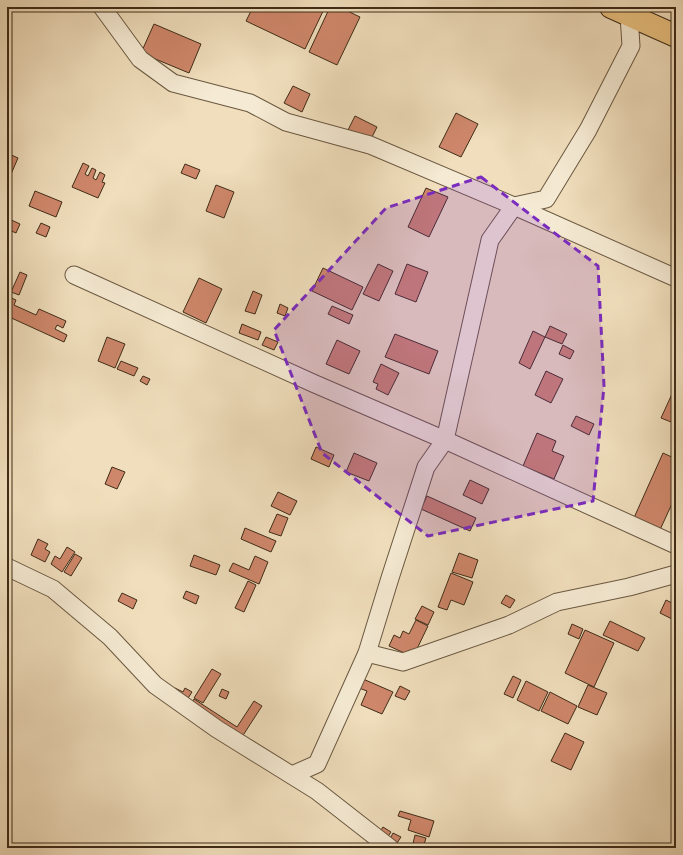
<svg xmlns="http://www.w3.org/2000/svg" width="683" height="855" viewBox="0 0 683 855" font-family="'IM FELL French Canon',serif">
  <style>
    .building { fill: #cf876b; stroke: #3e2c18 }
    .lines { fill: none; stroke-linecap: round; stroke-linejoin: round }
    .street-casing { stroke: #6a5841; stroke-width: 19 }
    .highway-casing { stroke: #3e2c18; stroke-width: 24 }
    .street { stroke: #f5ead3; stroke-width: 17 }
    .highway { stroke: #e8bf7e; stroke-width: 22 }
    .marked { fill: #7b2cbf; fill-opacity: 0.2; stroke: #7b2cbf; stroke-width: 3; stroke-dasharray: 8 5; stroke-linejoin: round }
  </style>
  <rect width="100%" height="100%" fill="#f0debc"/>
  <filter id="stains"><feTurbulence type="fractalNoise" baseFrequency=".005" numOctaves="4"/><feColorMatrix values="0 0 0 0 .2 0 0 0 0 .09 0 0 0 0 .02 0 0 0 .5 -.17"/></filter>
  <radialGradient id="worn" r=".72"><stop offset=".6" stop-color="#630" stop-opacity="0"/><stop offset="1" stop-color="#630" stop-opacity=".3"/></radialGradient>
  <g class="building">
    <path d="M253 7H304L312 11 313 7H325L305 49 246 21Z"/>
    <path d="M330 7H339L360 17 337 65 309 52Z"/>
    <path d="M154 24 201 44 189 73 141 53Z"/>
    <path d="M293 86 310 94 302 112 284 103Z"/>
    <path d="M456 113 478 124 461 157 439 147Z"/>
    <path d="M355 116 377 127 370 141 348 130Z"/>
    <path d="M7 153 18 158 8 181 7 180Z"/>
    <path d="M83 163 89 166 85 174 88 176 92 168 96 170 93 178 96 180 100 172 105 175 102 182 105 183 98 198 72 187Z"/>
    <path d="M185 164 200 170 196 179 181 173Z"/>
    <path d="M216 185 234 192 224 218 206 211Z"/>
    <path d="M426 188 448 197 429 237 408 227Z"/>
    <path d="M35 191 62 202 56 217 29 206Z"/>
    <path d="M7 218 20 224 16 233 7 229Z"/>
    <path d="M41 223 50 227 46 237 36 233Z"/>
    <path d="M378 264 393 271 379 301 363 294Z"/>
    <path d="M407 264 428 272 416 302 395 294Z"/>
    <path d="M323 268 363 287 352 310 312 291Z"/>
    <path d="M20 272 27 275 19 295 11 292Z"/>
    <path d="M199 278 222 289 206 323 183 312Z"/>
    <path d="M253 291 262 295 255 314 245 311Z"/>
    <path d="M7 296 16 300 14 305 36 315 39 309 66 321 63 328 57 325 55 329 67 335 64 342 7 316Z"/>
    <path d="M280 304 288 308 285 316 277 313Z"/>
    <path d="M332 306 353 315 349 324 328 314Z"/>
    <path d="M242 324 261 332 258 340 239 333Z"/>
    <path d="M550 326 567 334 562 344 545 337Z"/>
    <path d="M533 331 545 337 530 369 519 363Z"/>
    <path d="M395 334 438 351 429 374 385 357Z"/>
    <path d="M107 337 125 344 115 368 98 361Z"/>
    <path d="M266 337 278 342 274 350 262 345Z"/>
    <path d="M337 340 360 351 349 374 326 364Z"/>
    <path d="M563 345 574 351 570 359 559 354Z"/>
    <path d="M121 361 138 368 134 376 117 369Z"/>
    <path d="M381 364 399 373 388 395 376 389 378 384 373 382Z"/>
    <path d="M546 371 563 379 551 403 535 395Z"/>
    <path d="M143 376 150 379 147 385 140 381Z"/>
    <path d="M672 394 676 396V424L661 418Z"/>
    <path d="M576 416 594 424 589 435 571 426Z"/>
    <path d="M537 433 556 441 552 451 564 456 554 479 523 466Z"/>
    <path d="M316 447 334 455 329 467 311 459Z"/>
    <path d="M354 453 377 463 369 481 346 472Z"/>
    <path d="M663 453 676 459V495L659 532 633 520Z"/>
    <path d="M112 467 125 472 117 489 105 484Z"/>
    <path d="M470 480 489 489 482 504 463 495Z"/>
    <path d="M278 492 297 501 290 515 271 506Z"/>
    <path d="M427 496 476 518 470 531 421 509Z"/>
    <path d="M277 514 288 518 281 536 269 532Z"/>
    <path d="M245 528 276 541 271 552 241 539Z"/>
    <path d="M38 539 48 544 45 549 50 552 45 562 31 555Z"/>
    <path d="M67 547 75 552 62 572 51 564 55 556 60 559Z"/>
    <path d="M459 553 478 560 472 578 452 572Z"/>
    <path d="M75 554 82 558 71 576 64 572Z"/>
    <path d="M194 555 220 565 216 575 190 566Z"/>
    <path d="M255 556 268 562 259 584 229 571 233 563 249 570Z"/>
    <path d="M451 573 473 582 464 605 451 600 447 610 438 607Z"/>
    <path d="M248 581 256 585 244 612 235 608Z"/>
    <path d="M186 591 199 596 196 604 183 598Z"/>
    <path d="M122 593 137 600 133 609 118 601Z"/>
    <path d="M506 595 515 600 510 608 501 603Z"/>
    <path d="M666 600 676 605V621L660 613Z"/>
    <path d="M422 606 434 612 428 625 415 619Z"/>
    <path d="M416 620 428 626 413 657 389 646 394 635 400 638 403 631 409 634Z"/>
    <path d="M610 621 645 638 638 651 603 635Z"/>
    <path d="M572 624 583 629 579 639 568 634Z"/>
    <path d="M585 630 614 643 594 687 565 673Z"/>
    <path d="M212 669 221 674 203 703 194 698Z"/>
    <path d="M513 676 521 680 513 698 504 694Z"/>
    <path d="M363 679 393 692 382 714 361 705 367 691 359 688Z"/>
    <path d="M526 681 548 692 539 711 517 700Z"/>
    <path d="M588 685 607 693 597 715 578 707Z"/>
    <path d="M400 686 410 691 405 700 395 696Z"/>
    <path d="M175 688 183 692 185 688 192 692 185 703 171 694Z"/>
    <path d="M222 689 229 692 226 699 219 696Z"/>
    <path d="M550 692 577 706 568 724 541 711Z"/>
    <path d="M194 699 237 727 254 701 262 706 240 740 189 707Z"/>
    <path d="M565 733 584 742 571 770 551 761Z"/>
    <path d="M400 811 434 821 429 837 408 830 411 820 398 816Z"/>
    <path d="M383 827 391 832 387 838 379 833Z"/>
    <path d="M393 833 401 837 397 843 390 839Z"/>
    <path d="M415 835 426 838 423 848H412Z"/>
  </g>
  <g class="lines">
    <g class="street-casing">
      <g id="street">
        <path d="M102 7 140 59 173 83 250 103 286 122 370 145 514 206 676 278"/>
        <path d="M74 275 315 384 445 440 676 545"/>
        <path d="M7 567 53 589 110 637 155 685 217 729 317 791 390 848"/>
        <path d="M367 653 403 662 509 625 557 602 629 587 676 574"/>
        <path d="M292 775 317 764 367 653 390 578 426 467 445 440 490 240 514 206 546 199 588 130 631 46 629 15 633 7"/>
      </g>
    </g>
    <g class="highway-casing">
      <path id="highway" d="M611 7 676 36"/>
    </g>
    <use href="#street" class="street"/>
    <use href="#highway" class="highway"/>
  </g>
  <path class="marked" d="M481 177 598 266 604 386 593 501 428 536 322 453 274 330 386 208Z"/>
  <rect width="683" height="855" fill="none" stroke="#f0debc" stroke-width="24"/>
  <rect x="8" y="8" width="667" height="839" fill="none" stroke="#3e2c18" stroke-width="2"/>
  <rect x="12" y="12" width="659" height="831" fill="none" stroke="#3e2c18"/>
  <rect width="100%" height="100%" filter="url(#stains)"/>
  <rect width="100%" height="100%" fill="url(#worn)"/>
</svg>
